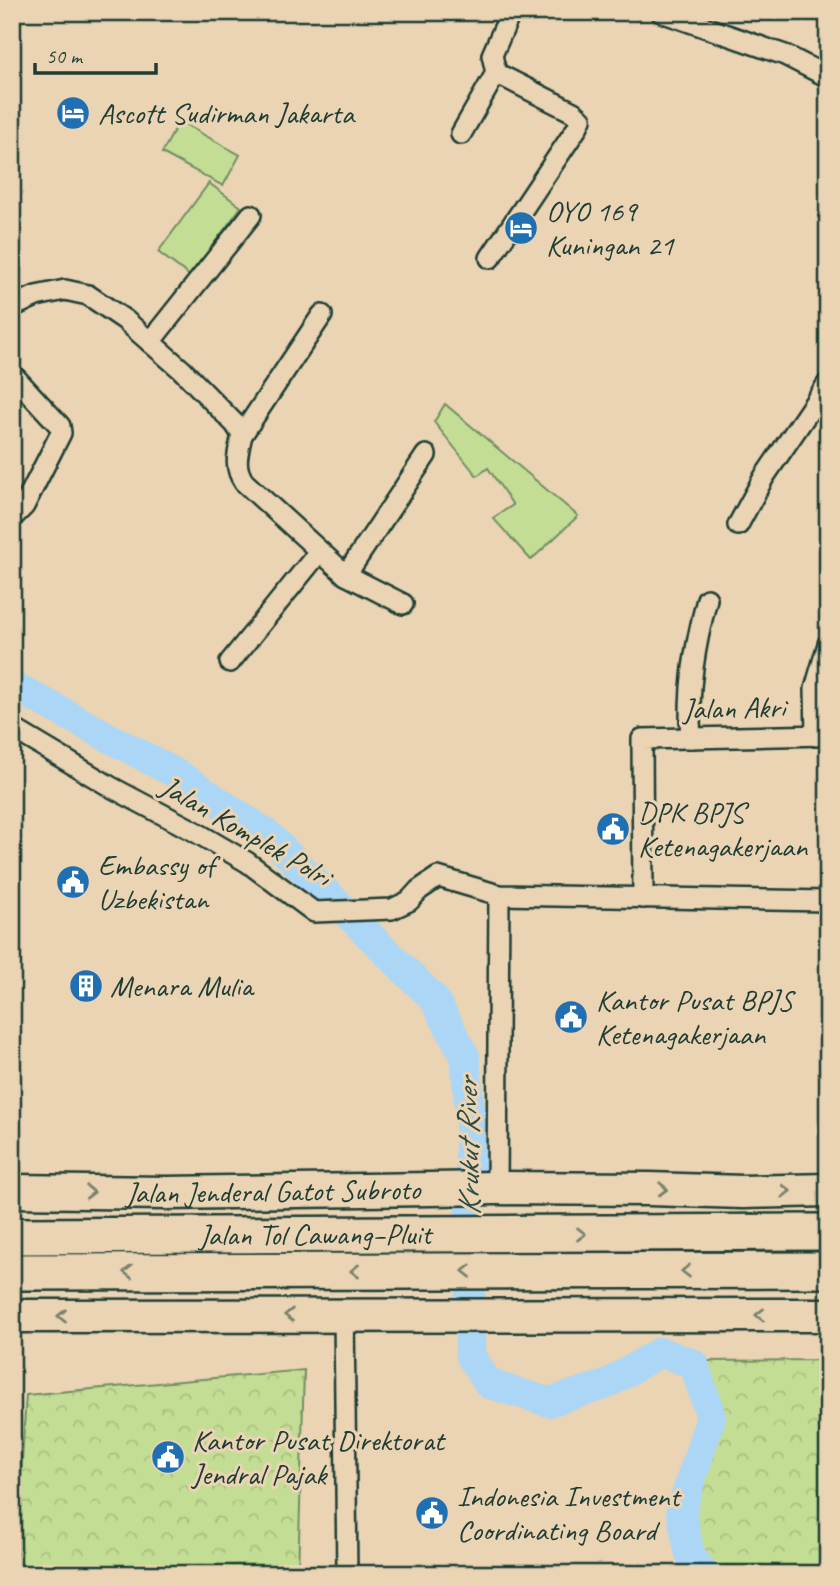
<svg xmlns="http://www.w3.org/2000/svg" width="840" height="1586" viewBox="0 0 840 1586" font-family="Caveat,sans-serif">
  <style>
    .grass { fill: #c4dd94; stroke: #728d64; stroke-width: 2 }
    .park { fill: url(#park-crowns); stroke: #728d64; stroke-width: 2 }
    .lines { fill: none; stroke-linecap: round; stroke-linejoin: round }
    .river { stroke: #abd6f6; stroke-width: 30 }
    .minor-casing { stroke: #1f3d34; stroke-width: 24 }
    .trunk-casing { stroke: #1f3d34; stroke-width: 37 }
    .motorway-casing { stroke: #1f3d34; stroke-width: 40 }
    .minor { stroke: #ead4b3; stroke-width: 19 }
    .trunk { stroke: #ead4b3; stroke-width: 32 }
    .motorway { stroke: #ead4b3; stroke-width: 35 }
    .oneway { stroke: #7a816d }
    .labels { text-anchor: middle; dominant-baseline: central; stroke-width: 6; stroke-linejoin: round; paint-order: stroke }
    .poi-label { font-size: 30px; fill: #1f3d34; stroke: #ead4b3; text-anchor: start }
    .street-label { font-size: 30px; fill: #1f3d34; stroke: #ead4b3 }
    .water-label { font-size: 32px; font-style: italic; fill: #2d4c47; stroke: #ead4b3 }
  </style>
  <defs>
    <pattern id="park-crowns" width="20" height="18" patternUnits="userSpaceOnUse" patternTransform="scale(1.75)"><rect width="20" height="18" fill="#c4dd94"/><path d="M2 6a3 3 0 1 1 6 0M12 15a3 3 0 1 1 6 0" fill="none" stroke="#a8bf80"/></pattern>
  </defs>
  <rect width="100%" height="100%" fill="#ead4b3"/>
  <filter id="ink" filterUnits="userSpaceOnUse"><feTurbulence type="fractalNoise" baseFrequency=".0143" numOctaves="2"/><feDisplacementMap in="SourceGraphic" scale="14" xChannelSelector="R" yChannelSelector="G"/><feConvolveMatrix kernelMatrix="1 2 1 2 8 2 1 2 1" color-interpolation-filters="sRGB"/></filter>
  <g filter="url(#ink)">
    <g class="grass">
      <path d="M179 121 240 155 223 186 162 153Z"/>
      <path d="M209 183 241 207 190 276 158 252Z"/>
      <path d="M445 404 578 516 531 560 493 518 513 505 488 468 477 476 434 422Z"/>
    </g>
    <g class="park">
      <path d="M828 1360V1574H715L699 1549 689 1511 721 1416 703 1361Z"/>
      <path d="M304 1370 298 1574H15L26 1395Z"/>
    </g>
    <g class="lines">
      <path class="river" d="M12 685 182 777 267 834 434 999 465 1056 470 1114V1355L489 1384 549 1402 605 1385 660 1352 694 1364 711 1417 681 1511 690 1554 704 1574"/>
      <g class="minor-casing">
        <g id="minor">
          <path d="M661 12 785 55 828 77"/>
          <path d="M461 134 496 73 492 55 511 12"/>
          <path d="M490 258 577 128 581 119 573 112 496 73"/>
          <path d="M12 307 36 296 65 290 88 295 125 320 150 342 182 370 235 424 242 435C238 453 233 466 244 482L346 575 426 455"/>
          <path d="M150 342 251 215"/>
          <path d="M12 374 60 426 61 433 24 506 12 518"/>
          <path d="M242 435 322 315"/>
          <path d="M738 525 764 477 828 383"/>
          <path d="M346 575 403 604"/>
          <path d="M230 662 319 552"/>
          <path d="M12 728 111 787 194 831 247 862 314 912 392 909 409 901 419 890 438 877 499 895 828 901"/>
          <path d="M816 736 815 689 828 644"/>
          <path d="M691 738C687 690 695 646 707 599"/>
          <path d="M643 898 642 739 828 735"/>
          <path d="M497 1188 499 895"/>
          <path d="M344 1315 347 1574"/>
        </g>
      </g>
      <g class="trunk-casing">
        <g id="trunk">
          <path id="s1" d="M12 1191 167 1193 497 1188 649 1189 743 1192 828 1190"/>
          <path d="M12 1316 828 1315"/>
        </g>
      </g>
      <g class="motorway-casing">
        <g id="motorway">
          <path id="s2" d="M12 1236 828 1232"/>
          <path d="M12 1272 828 1270"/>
        </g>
      </g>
      <use href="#minor" class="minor"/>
      <use href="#trunk" class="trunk"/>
      <use href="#motorway" class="motorway"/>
    </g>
    <defs><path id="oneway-chevron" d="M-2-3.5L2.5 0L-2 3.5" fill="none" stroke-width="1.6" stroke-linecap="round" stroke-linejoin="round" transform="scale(1.75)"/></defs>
    <g class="oneway">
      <use href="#oneway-chevron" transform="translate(663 1189) rotate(2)"/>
      <use href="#oneway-chevron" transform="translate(786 1191)"/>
      <use href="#oneway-chevron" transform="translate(90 1192) rotate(1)"/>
      <use href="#oneway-chevron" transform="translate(581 1234)"/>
      <use href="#oneway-chevron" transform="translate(355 1271) rotate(180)"/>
      <use href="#oneway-chevron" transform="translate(467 1271) rotate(-180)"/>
      <use href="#oneway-chevron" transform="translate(686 1271) rotate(180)"/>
      <use href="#oneway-chevron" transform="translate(128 1272) rotate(180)"/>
      <use href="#oneway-chevron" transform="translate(289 1315) rotate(180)"/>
      <use href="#oneway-chevron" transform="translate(760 1315) rotate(180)"/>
      <use href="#oneway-chevron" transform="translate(62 1316) rotate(180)"/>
    </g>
  </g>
  <defs>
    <g id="hotel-disc" transform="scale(1.75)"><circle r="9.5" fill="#1f6fb2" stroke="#ead4b3"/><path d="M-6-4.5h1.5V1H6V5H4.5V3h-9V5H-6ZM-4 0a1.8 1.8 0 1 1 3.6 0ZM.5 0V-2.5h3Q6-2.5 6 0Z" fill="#fff"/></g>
    <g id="civic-disc" transform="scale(1.75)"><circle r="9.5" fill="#1f6fb2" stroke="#ead4b3"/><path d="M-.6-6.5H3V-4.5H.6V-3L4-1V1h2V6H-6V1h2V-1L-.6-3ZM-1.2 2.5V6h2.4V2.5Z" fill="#fff"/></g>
    <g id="building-disc" transform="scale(1.75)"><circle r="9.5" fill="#1f6fb2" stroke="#ead4b3"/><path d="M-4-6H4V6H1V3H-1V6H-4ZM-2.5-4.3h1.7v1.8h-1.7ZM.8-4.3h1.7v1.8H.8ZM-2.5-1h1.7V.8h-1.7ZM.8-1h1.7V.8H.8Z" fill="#fff"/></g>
  </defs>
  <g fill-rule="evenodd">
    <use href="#hotel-disc" x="73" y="113"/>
    <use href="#hotel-disc" x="521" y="228"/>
    <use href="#civic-disc" x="613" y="829"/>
    <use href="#civic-disc" x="73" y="882"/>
    <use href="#building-disc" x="86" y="986"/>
    <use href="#civic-disc" x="571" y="1017"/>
    <use href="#civic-disc" x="168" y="1457"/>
    <use href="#civic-disc" x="432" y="1513"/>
  </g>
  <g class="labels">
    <g class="poi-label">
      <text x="98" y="113">Ascott Sudirman Jakarta</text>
      <text x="546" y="211">OYO 169<tspan x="546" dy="34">Kuningan 21</tspan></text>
      <text x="638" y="812">DPK BPJS<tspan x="638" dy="34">Ketenagakerjaan</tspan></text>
      <text x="98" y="865">Embassy of<tspan x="98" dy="34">Uzbekistan</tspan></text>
      <text x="110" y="986">Menara Mulia</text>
      <text x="596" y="1000">Kantor Pusat BPJS<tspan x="596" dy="34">Ketenagakerjaan</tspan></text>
      <text x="192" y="1440">Kantor Pusat Direktorat<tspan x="192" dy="34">Jendral Pajak</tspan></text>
      <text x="457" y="1496">Indonesia Investment<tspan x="457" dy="34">Coordinating Board</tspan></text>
    </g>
    <g class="street-label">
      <text transform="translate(734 708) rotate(-1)">Jalan Akri</text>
      <text transform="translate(246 831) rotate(30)">Jalan Komplek Polri</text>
      <text stroke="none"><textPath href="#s1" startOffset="261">Jalan Jenderal Gatot Subroto</textPath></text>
      <text stroke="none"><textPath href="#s2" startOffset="303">Jalan Tol Cawang–Pluit</textPath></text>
    </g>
    <g class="water-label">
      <text transform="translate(468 1147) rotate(-91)">Krukut River</text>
    </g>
  </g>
  <rect width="840" height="1586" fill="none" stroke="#ead4b3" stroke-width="42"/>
  <rect x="21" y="21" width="798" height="1544" fill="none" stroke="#1f3d34" stroke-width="2.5" filter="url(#ink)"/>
  <path d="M35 63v10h121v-10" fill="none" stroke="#1f3d34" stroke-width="3.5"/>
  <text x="46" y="63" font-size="21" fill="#1f3d34" stroke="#ead4b3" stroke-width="5" paint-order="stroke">50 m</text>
</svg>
